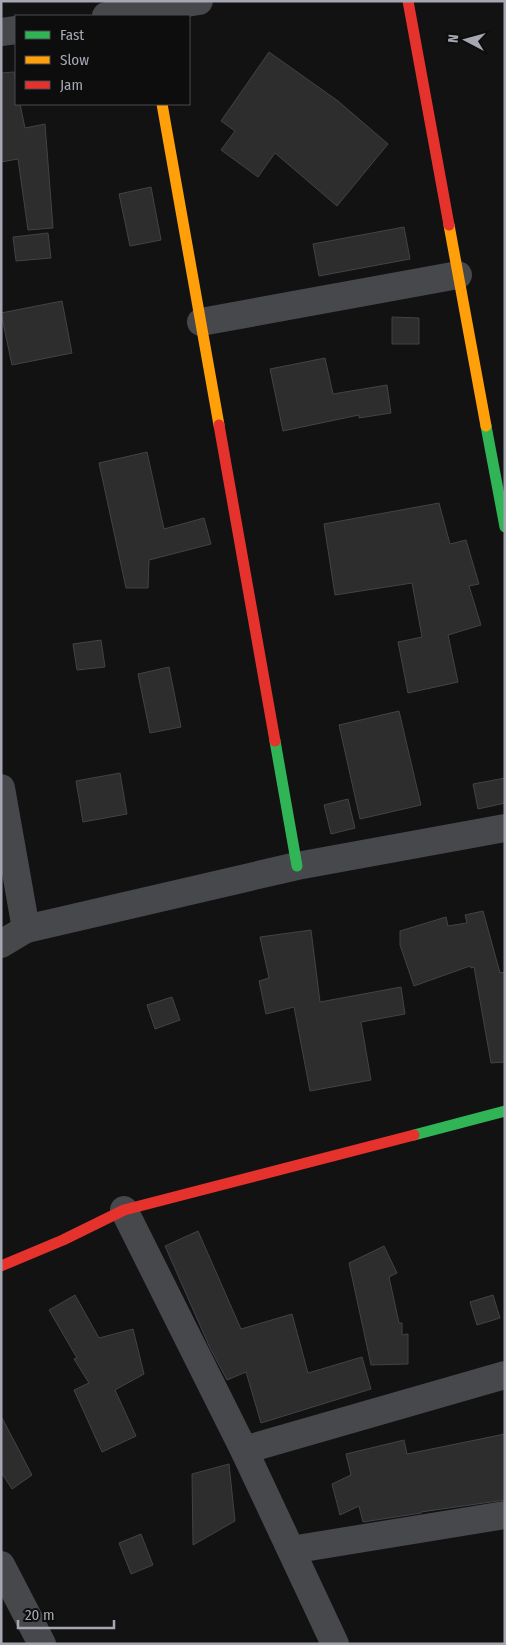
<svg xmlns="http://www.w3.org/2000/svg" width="506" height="1645" viewBox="0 0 506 1645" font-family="'Fira Sans Condensed',sans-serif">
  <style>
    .building { fill: #2d2d2e; stroke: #424346 }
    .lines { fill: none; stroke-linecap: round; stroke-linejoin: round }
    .street { stroke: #47484b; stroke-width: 28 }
    .fast { stroke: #30b455; stroke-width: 11 }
    .slow { stroke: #ff9f0a; stroke-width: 11 }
    .jam { stroke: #e5322d; stroke-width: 11 }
  </style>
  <rect width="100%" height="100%" fill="#121213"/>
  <g class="building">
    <path d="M269 52 338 101 388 144 337 206 275 153 258 177 221 150 235 131 221 121Z"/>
    <path d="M14 72 16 84V104H20L25 128 45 124 53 228 28 230 18 159 1 162V73Z"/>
    <path d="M151 187 161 240 130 246 119 194Z"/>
    <path d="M404 227 410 259 319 276 313 244Z"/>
    <path d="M48 233 51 258 16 261 13 237Z"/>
    <path d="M62 301 72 353 12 365 1 313Z"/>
    <path d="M392 317 419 318V344H392Z"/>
    <path d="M325 358 333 394 387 385 391 413 359 418V415L283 431 270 369Z"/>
    <path d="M147 452 164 529 204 518 211 544 149 560 148 588H126L99 463Z"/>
    <path d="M439 503 450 544 466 540 479 584 469 586 481 625 448 635 458 682 408 693 398 642 422 637 412 583 335 595 324 524Z"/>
    <path d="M101 640 105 667 77 670 73 644Z"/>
    <path d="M169 667 181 727 150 733 138 674Z"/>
    <path d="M399 711 421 805 360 819 339 725Z"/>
    <path d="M120 773 127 814 83 822 76 781Z"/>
    <path d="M505 778V803L478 809 473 784Z"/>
    <path d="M348 799 355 828 331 834 324 805Z"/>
    <path d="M483 911 500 973 505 972V1062L491 1063 474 967 471 968 470 966 414 986 400 945V931L446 917 448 926 467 923 465 915Z"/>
    <path d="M311 930 320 1002 401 987 405 1014 361 1022 371 1080 310 1091 294 1007 266 1014 259 981 269 978 260 937Z"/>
    <path d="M172 997 180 1020 155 1029 147 1005Z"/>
    <path d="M198 1231 241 1329 292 1314 308 1373 362 1357 371 1389 261 1423 246 1372 227 1380 210 1348 165 1246Z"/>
    <path d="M384 1246 397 1273 389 1277 399 1323H402V1335L408 1334V1364L371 1365 349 1263Z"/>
    <path d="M75 1295 99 1338 133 1329 144 1374 115 1390 136 1436 102 1452 74 1390 89 1383 74 1359 77 1358 49 1310Z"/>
    <path d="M493 1295 500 1318 477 1325 470 1302Z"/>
    <path d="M1 1416 32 1475 12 1489 1 1472Z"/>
    <path d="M505 1434V1500L421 1512V1513L363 1522 359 1506 340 1515 332 1484 351 1475 346 1454 404 1440 407 1454Z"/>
    <path d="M229 1464 235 1521 193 1545 192 1474Z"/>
    <path d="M141 1534 153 1565 131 1574 119 1543Z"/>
  </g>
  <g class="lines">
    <g class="street">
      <path d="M106 16 199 1"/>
      <path d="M1 32 16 30"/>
      <path d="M201 322 458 275"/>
      <path d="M1 788 26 929"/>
      <path d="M1 944 26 929 297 866 505 828"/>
      <path d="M124 1210 244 1450 335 1644"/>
      <path d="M244 1450 505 1375"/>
      <path d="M291 1550 505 1515"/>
      <path d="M1 1565 42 1644"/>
    </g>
    <g class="fast">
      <path d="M486 426 505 527"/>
      <path d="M275 741 297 866"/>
      <path d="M414 1135 505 1111"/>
    </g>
    <g class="slow">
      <path d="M162 104 219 425"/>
      <path d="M449 225 486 426"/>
    </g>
    <g class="jam">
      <path d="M408 1 449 225"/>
      <path d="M219 425 275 741"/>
      <path d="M1 1266 63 1240 124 1210 414 1135"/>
    </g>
  </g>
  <rect width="506" height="1645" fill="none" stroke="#a5a8b2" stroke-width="5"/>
  <rect x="15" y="15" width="175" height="90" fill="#0d0d0e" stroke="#4a4b50"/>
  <rect x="25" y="31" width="25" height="8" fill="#30b455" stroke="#4a4b50"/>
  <text x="60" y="40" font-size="15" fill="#a5a8b2">Fast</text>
  <rect x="25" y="56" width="25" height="8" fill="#ff9f0a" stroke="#4a4b50"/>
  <text x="60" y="65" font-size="15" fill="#a5a8b2">Slow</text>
  <rect x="25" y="81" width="25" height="8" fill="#e5322d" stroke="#4a4b50"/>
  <text x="60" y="90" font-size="15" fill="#a5a8b2">Jam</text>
  <g transform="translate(466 40) rotate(276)" stroke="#0d0d0e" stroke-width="4" paint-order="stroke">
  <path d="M0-4L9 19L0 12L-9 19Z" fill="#a5a8b2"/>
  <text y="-8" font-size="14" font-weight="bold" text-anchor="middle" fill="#a5a8b2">N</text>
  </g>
  <path d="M18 1620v8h96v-8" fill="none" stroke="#a5a8b2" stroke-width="2.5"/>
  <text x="25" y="1620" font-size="15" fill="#a5a8b2" stroke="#0d0d0e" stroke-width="4" paint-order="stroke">20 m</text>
</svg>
